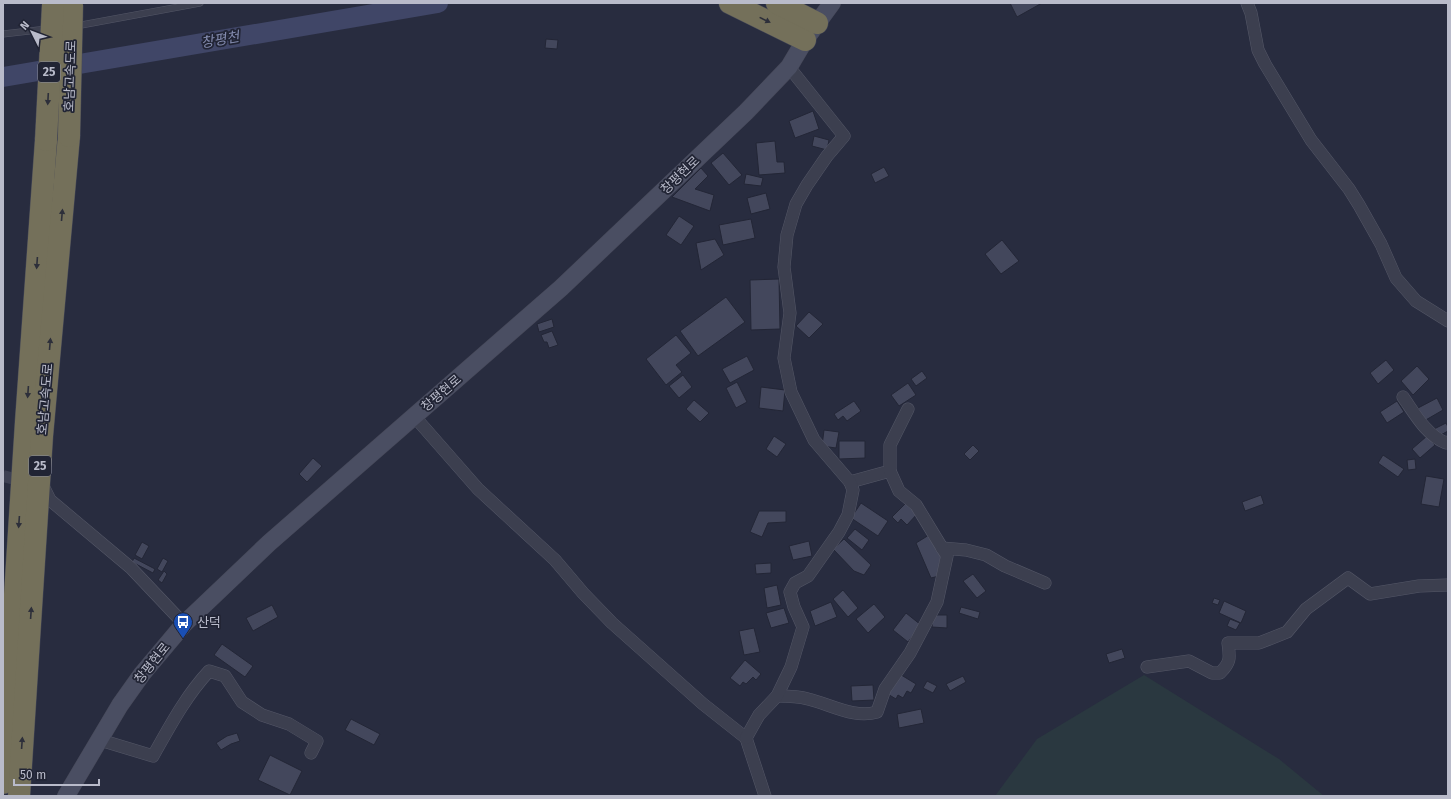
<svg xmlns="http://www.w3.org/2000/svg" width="1451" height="799" viewBox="0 0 1451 799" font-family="'Fira Sans','Noto Sans KR',sans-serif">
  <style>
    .green { fill: #2a3840 }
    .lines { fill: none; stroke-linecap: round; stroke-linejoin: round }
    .river { stroke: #404667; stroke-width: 20 }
    .building { fill: #43475c; stroke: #232636 }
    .street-tunnel { stroke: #3e4154; stroke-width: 12; stroke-dasharray: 12 6; stroke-linecap: butt }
    .lane-casing { stroke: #545767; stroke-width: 7 }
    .street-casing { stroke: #545767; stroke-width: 13 }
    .secondary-casing { stroke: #464858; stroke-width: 18 }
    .highway-casing { stroke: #444757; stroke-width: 23 }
    .lane { stroke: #3c3f4f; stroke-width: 6 }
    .street { stroke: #3c3f4f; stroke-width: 12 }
    .secondary { stroke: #4a4e62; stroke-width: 17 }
    .highway { stroke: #74705a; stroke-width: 22 }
    .highway-bridge-casing { stroke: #444757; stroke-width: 23; stroke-linecap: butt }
    .highway-bridge { stroke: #74705a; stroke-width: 22 }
    .oneway { fill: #2d2f3a }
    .labels { text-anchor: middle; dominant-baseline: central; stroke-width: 3.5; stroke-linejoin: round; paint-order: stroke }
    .shield { fill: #212434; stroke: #8b8e9d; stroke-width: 1 }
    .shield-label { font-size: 12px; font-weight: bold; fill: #b9bbca }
    .street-label { font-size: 13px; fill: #b9bbca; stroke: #212434 }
    .poi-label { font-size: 13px; fill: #b9bbca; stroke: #212434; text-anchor: start }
    .water-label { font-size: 14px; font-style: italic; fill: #838bae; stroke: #212434 }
  </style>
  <rect width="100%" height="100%" fill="#282c3f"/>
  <path class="green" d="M1144 675 1279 759 1324 796H995L1037 739Z"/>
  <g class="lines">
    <path class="river" d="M3 77 438 3"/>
  </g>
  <g class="building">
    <path d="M1010 3H1042L1017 17Z"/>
    <path d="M546 39 558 40 557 49 545 48Z"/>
    <path d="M813 111 819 129 795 138 789 121Z"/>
    <path d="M814 136 829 140 827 150 812 146Z"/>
    <path d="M775 141 777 162H784L785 173 759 175 756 143Z"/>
    <path d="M723 153 742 175 729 185 711 163Z"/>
    <path d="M884 167 889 176 875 183 871 174Z"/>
    <path d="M701 168 708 176 695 189 714 195 710 211 672 197Z"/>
    <path d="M746 174 763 178 761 186 744 184Z"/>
    <path d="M766 193 770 209 751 214 747 198Z"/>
    <path d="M679 216 694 226 681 245 666 235Z"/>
    <path d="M751 219 755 238 723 245 719 225Z"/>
    <path d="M715 239 724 255 701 270 696 243Z"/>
    <path d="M1002 240 1019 261 1001 274 985 254Z"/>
    <path d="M779 279 780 329 751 330 750 280Z"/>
    <path d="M726 297 745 322 698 356 680 331Z"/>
    <path d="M809 312 823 324 809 338 796 326Z"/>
    <path d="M552 319 554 327 539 332 537 324Z"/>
    <path d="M552 331 558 345 549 348 547 342H544L541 335Z"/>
    <path d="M676 335 691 353 676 365 682 372 666 385 646 359Z"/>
    <path d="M747 356 754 370 730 383 722 369Z"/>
    <path d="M1386 360 1394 370 1378 384 1370 373Z"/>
    <path d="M1417 366 1429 379 1413 395 1401 381Z"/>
    <path d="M922 371 927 378 916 386 911 379Z"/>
    <path d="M683 375 692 387 679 398 669 386Z"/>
    <path d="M737 382 747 402 736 408 726 388Z"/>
    <path d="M908 383 916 395 899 406 891 395Z"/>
    <path d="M761 387 785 390 783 411 759 408Z"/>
    <path d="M1437 398 1443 410 1424 421 1418 408Z"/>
    <path d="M694 400 709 413 700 422 686 409Z"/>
    <path d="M854 401 861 411 847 421 843 416 838 420 834 414Z"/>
    <path d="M1397 401 1404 412 1387 423 1380 412Z"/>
    <path d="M1446 423 1448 427V431L1439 436 1432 430Z"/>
    <path d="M824 430 839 432 836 448 822 446Z"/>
    <path d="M774 436 786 444 777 457 766 449Z"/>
    <path d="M1427 436 1435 445 1420 458 1412 449Z"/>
    <path d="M839 441H865V458L839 459Z"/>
    <path d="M973 445 979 451 970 460 964 454Z"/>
    <path d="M1383 455 1404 469 1398 477 1378 463Z"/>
    <path d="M313 458 322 466 307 482 299 474Z"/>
    <path d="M1415 459 1416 469 1408 470 1407 460Z"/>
    <path d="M1426 476 1444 479 1439 507 1421 504Z"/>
    <path d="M1261 495 1264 504 1245 511 1242 502Z"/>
    <path d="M907 502 918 513 907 525 901 519 898 523 892 517Z"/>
    <path d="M861 503 888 521 878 536 851 518Z"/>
    <path d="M759 511H786V522L768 523 762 537 750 532Z"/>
    <path d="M855 529 869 540 862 550 847 538Z"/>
    <path d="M929 535 943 557 939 576 931 578 916 543Z"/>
    <path d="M844 539 871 565 864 575 854 571 833 549Z"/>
    <path d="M809 541 812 556 793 560 789 546Z"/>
    <path d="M142 542 149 546 142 559 135 555Z"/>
    <path d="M134 558 155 569 153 573 132 562Z"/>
    <path d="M163 558 168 561 162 572 157 569Z"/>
    <path d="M771 563V573L756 574 755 564Z"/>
    <path d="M164 571 167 574 162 583 158 580Z"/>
    <path d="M973 574 986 591 977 598 963 581Z"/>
    <path d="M777 585 781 605 767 608 764 588Z"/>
    <path d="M843 590 858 608 848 617 833 599Z"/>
    <path d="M1214 598 1220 600 1218 605 1212 603Z"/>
    <path d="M1224 601 1246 611 1241 623 1219 613Z"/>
    <path d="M831 602 837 617 815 626 810 611Z"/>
    <path d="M874 604 885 617 868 633 856 619Z"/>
    <path d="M272 605 278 617 253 631 246 618Z"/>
    <path d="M961 607 980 612 978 619 959 613Z"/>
    <path d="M784 608 789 623 771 628 766 613Z"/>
    <path d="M906 613 921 625 908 642 893 630Z"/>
    <path d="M933 615H947V628L932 627Z"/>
    <path d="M1230 619 1240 623 1236 630 1227 626Z"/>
    <path d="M754 628 760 652 744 655 739 631Z"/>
    <path d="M222 644 253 666 245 677 214 655Z"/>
    <path d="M1122 649 1125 658 1109 663 1106 654Z"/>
    <path d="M745 660 761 674 756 680 753 677 746 684 743 682 740 686 730 678Z"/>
    <path d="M898 673 916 684 911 693 907 691 903 698 898 695 896 699 886 693Z"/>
    <path d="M963 676 966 682 950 691 946 684Z"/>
    <path d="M927 681 937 686 933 693 923 688Z"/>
    <path d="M873 685 874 700 852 701 851 686Z"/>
    <path d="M921 709 924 723 899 728 897 714Z"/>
    <path d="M351 719 380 734 374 745 345 730Z"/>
    <path d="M237 733 240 741 231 744 221 750 216 743 227 736Z"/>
    <path d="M270 755 302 771 290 795 258 780Z"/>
  </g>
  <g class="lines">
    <path class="street-tunnel" d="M3 476 26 482"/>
    <g class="lane-casing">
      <g id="lane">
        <path d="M76 26 200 3"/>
        <path d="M3 34 47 29"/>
      </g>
    </g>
    <g class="street-casing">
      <g id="street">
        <path d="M1247 3 1251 13 1258 50 1265 64 1311 140 1349 189 1359 205 1381 244 1396 278 1416 301 1448 321"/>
        <path d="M1403 397C1415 414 1426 435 1446 443L1448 442"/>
        <path d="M414 416 478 489 555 560 583 593 612 623 703 704 746 738 765 796"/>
        <path d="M850 482 890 471"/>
        <path d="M43 486 50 500 131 568 184 624"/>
        <path d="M942 548 966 550 986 555 1005 566 1045 583"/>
        <path d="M1147 667 1189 661 1212 673H1220C1231 662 1230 658 1228 643H1259L1287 632 1306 609 1348 578 1370 594 1419 586 1448 585"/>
        <path d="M777 696C787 696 798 696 808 699 830 704 854 719 877 712L885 689 910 653 937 602 947 556 916 505 899 491 890 471V445L908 409"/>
        <path d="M746 738 759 715 777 696 791 667 803 627 794 607 790 592 795 583 808 576 839 532 848 515 853 490 850 482 814 440 791 392 784 358 790 313 784 267 787 235 796 204 807 185 827 156 844 136 789 67"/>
        <path d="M100 740 153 756C170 726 185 697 209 671L225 676 242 702 262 715 289 724 317 741 311 753"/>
      </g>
    </g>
    <g class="secondary-casing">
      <path id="secondary" d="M66 796 120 705 142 674 184 624 269 543 561 288 746 112 789 67 805 40 832 3"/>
    </g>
    <g class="highway-casing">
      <g id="highway">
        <path d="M730 3 805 40"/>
        <path d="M777 3 817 23"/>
        <path d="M3 783 26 422 46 140"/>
        <path d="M19 796 42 436 69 136"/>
      </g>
    </g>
    <use href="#lane" class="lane"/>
    <use href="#street" class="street"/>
    <use href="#secondary" class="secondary"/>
    <use href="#highway" class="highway"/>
    <g class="highway-bridge-casing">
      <g id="highway-bridge">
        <path d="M69 136 72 5"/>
        <path d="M46 140 53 5"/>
      </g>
    </g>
    <use href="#highway-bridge" class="highway-bridge"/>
  </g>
  <defs><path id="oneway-solid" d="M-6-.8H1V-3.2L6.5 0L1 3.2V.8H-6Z"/></defs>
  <g class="oneway">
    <use href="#oneway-solid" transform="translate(765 20) rotate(26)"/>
    <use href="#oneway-solid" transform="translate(48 99) rotate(93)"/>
    <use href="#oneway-solid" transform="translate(62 215) rotate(-85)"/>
    <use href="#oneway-solid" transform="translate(37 263) rotate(94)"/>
    <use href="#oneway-solid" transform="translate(50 344) rotate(-85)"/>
    <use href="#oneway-solid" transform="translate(28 392) rotate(94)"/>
    <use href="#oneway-solid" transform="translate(19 522) rotate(94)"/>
    <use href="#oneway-solid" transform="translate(31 613) rotate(-86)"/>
    <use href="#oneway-solid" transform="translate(22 743) rotate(-86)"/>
  </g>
  <defs>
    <g id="bus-pin" transform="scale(1)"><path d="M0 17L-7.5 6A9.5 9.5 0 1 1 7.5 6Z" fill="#1a4fb4" stroke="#212434"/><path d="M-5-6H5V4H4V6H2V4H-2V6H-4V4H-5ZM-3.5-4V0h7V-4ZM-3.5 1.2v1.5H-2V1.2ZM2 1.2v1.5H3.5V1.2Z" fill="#fff"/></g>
  </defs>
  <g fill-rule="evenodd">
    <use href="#bus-pin" x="183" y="622"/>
  </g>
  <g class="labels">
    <g class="shield">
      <rect x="38" y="62" width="22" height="20" rx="3"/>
      <rect x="29" y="456" width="22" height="20" rx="3"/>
    </g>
    <g class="shield-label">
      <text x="49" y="72">25</text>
      <text x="40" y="466">25</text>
    </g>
    <g class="street-label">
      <text transform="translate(70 76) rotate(-88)">호남고속도로</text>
      <text transform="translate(680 175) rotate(-44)">창평현로</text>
      <text transform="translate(441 393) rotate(-41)">창평현로</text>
      <text transform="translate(45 399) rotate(-85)">호남고속도로</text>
      <text transform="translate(152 663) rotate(-51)">창평현로</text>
    </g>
    <g class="poi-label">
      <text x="197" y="622">산덕</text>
    </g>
    <g class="water-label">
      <text transform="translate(220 40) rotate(-10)">창평천</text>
    </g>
  </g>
  <rect width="1451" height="799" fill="none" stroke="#b9bbca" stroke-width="8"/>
  <g transform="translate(32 32) rotate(312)" stroke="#212434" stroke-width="3" paint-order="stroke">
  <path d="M0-3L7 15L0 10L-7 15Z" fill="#b9bbca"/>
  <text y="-6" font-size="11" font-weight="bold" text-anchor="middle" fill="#b9bbca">N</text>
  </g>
  <path d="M14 779v6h85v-6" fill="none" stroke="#b9bbca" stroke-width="2"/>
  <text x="20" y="779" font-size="12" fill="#b9bbca" stroke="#212434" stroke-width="3" paint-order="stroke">50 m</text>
</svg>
